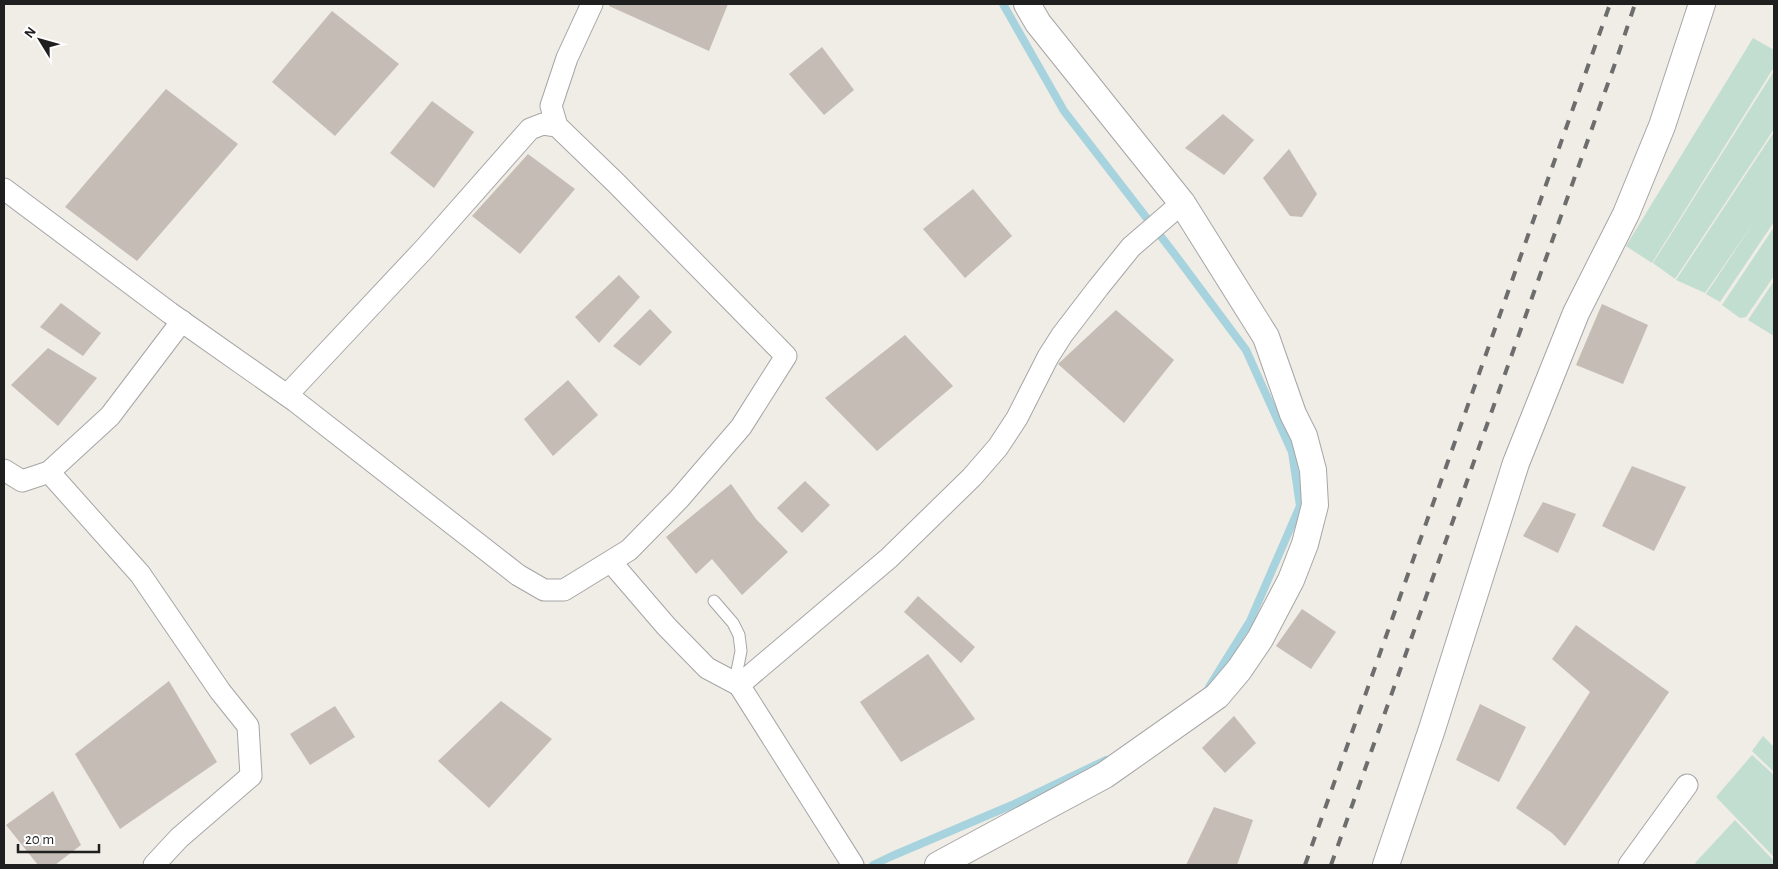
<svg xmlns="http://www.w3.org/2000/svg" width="1778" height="869" viewBox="0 0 1778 869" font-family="'Alegreya Sans',sans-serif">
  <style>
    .wetland { fill: #c2ded0 }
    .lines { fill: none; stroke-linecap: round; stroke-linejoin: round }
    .stream { stroke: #a6d3de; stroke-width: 8 }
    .building { fill: #c5bcb5 }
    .service-casing { stroke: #a6a6a6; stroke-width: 13 }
    .minor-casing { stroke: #a6a6a6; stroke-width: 23 }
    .tertiary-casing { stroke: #a6a6a6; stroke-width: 28 }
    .service { stroke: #fff; stroke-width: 11 }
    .minor { stroke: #fff; stroke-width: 21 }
    .tertiary { stroke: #fff; stroke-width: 26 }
    .rail { stroke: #6d6d6d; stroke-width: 4; stroke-dasharray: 10 10; stroke-linecap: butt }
  </style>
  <rect width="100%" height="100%" fill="#f0ece6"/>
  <g class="wetland">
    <path d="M1753 38 1774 50V67L1652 263 1626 246Z"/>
    <path d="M1774 71V129L1675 279 1653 263Z"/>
    <path d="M1774 132V222L1720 302 1706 294 1756 219 1705 293 1676 280Z"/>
    <path d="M1774 227V276L1746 317 1740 318 1722 305Z"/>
    <path d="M1774 281V336L1748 320Z"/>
    <path d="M1763 736 1774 747V772L1752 751Z"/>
    <path d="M1752 755 1774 775V857L1716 797Z"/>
    <path d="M1735 820 1774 861V865H1697L1695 863Z"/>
  </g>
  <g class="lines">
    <g class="stream">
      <path d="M1003 4 1064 111 1176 256 1246 350 1292 452 1300 506 1250 621 1209 687"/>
      <path d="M873 865 892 856 1012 805 1106 760"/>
    </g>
  </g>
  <g class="building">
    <path d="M610 4H728L709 51 609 6Z"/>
    <path d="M332 11 399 64 335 136 272 82Z"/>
    <path d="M822 47 854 90 824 115 789 74Z"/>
    <path d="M166 89 238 144 137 261 65 207Z"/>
    <path d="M432 101 474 132 434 188 390 153Z"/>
    <path d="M1223 114 1254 140 1224 175 1185 148Z"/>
    <path d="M1289 149 1317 194 1302 217 1290 216 1263 178Z"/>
    <path d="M528 154 575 189 520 254 472 216Z"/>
    <path d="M973 189 1012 236 965 278 923 229Z"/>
    <path d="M619 275 640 297 599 343 575 317Z"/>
    <path d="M61 303 101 333 83 356 40 327Z"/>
    <path d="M1602 304 1648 325 1623 384 1576 365Z"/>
    <path d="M650 309 672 332 640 366 613 346Z"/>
    <path d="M1116 310 1174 360 1124 423 1058 364Z"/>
    <path d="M905 335 953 386 877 451 825 398Z"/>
    <path d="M48 348 97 378 58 426 11 385Z"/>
    <path d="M568 380 598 415 553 456 524 419Z"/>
    <path d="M1632 466 1686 487 1654 551 1602 526Z"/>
    <path d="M805 481 830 505 802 533 777 508Z"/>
    <path d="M731 484 756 519 788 552 742 595 712 559 696 574 666 537Z"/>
    <path d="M1543 502 1576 514 1558 553 1523 536Z"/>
    <path d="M918 596 975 647 961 663 904 612Z"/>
    <path d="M1302 609 1336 632 1311 669 1276 646Z"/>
    <path d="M1576 625 1669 692 1565 846 1552 833 1516 808 1590 692 1552 659Z"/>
    <path d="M928 654 975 719 901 762 860 702Z"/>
    <path d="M169 681 217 762 120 829 75 754Z"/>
    <path d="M501 701 552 739 489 808 438 761Z"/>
    <path d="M1480 704 1526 727 1499 782 1456 760Z"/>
    <path d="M335 706 355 737 310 765 290 734Z"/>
    <path d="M1234 716 1256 743 1225 773 1202 748Z"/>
    <path d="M53 791 81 845 55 865H38L6 825Z"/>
    <path d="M1214 807 1253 820 1237 865H1186Z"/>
  </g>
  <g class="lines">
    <g class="service-casing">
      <path id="service" d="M714 601 733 623 739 635 741 651 737 671 739 685"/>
    </g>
    <g class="minor-casing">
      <g id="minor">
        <path d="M4 189 170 313 295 401 518 575 544 590H564L629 550 679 499 741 427 786 356 616 183 557 126 551 106 567 58 592 4"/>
        <path d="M287 395 425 248 530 129 543 124 557 126"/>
        <path d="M4 470 22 481 49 472 140 574 220 691 248 726 251 776 179 838 154 865"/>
        <path d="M49 472 110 416 182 321"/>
        <path d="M611 562 666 626 707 668 739 685"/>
        <path d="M853 865 739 685 889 558 972 477 998 447 1017 418 1048 357 1062 335 1098 288 1131 247 1182 203"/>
        <path d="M1629 865 1687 785"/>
      </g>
    </g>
    <g class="tertiary-casing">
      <g id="tertiary">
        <path d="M938 865 1105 775 1217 696 1239 670 1260 639 1291 580 1305 544 1315 505 1313 470 1304 436 1293 414 1266 337 1182 203 1038 23 1027 4"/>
        <path d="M1386 865 1432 729 1516 463 1576 313 1626 214 1662 126 1702 4"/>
      </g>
    </g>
    <use href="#service" class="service"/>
    <use href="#minor" class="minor"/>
    <use href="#tertiary" class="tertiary"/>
    <g class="rail">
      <path d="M1305 865 1610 4"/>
      <path d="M1331 865 1618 55 1635 4"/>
    </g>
  </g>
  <rect width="1778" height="869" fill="none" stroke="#1f1f1f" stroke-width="10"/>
  <g transform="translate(40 40) rotate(307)" stroke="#ffffff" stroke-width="4" paint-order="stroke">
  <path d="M0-4L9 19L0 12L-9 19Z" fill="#1f1f1f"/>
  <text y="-8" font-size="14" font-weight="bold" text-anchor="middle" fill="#1f1f1f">N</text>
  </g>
  <path d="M18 844v8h81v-8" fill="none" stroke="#1f1f1f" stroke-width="2.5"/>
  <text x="25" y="844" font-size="15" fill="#1f1f1f" stroke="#ffffff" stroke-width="4" paint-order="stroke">20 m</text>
</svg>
